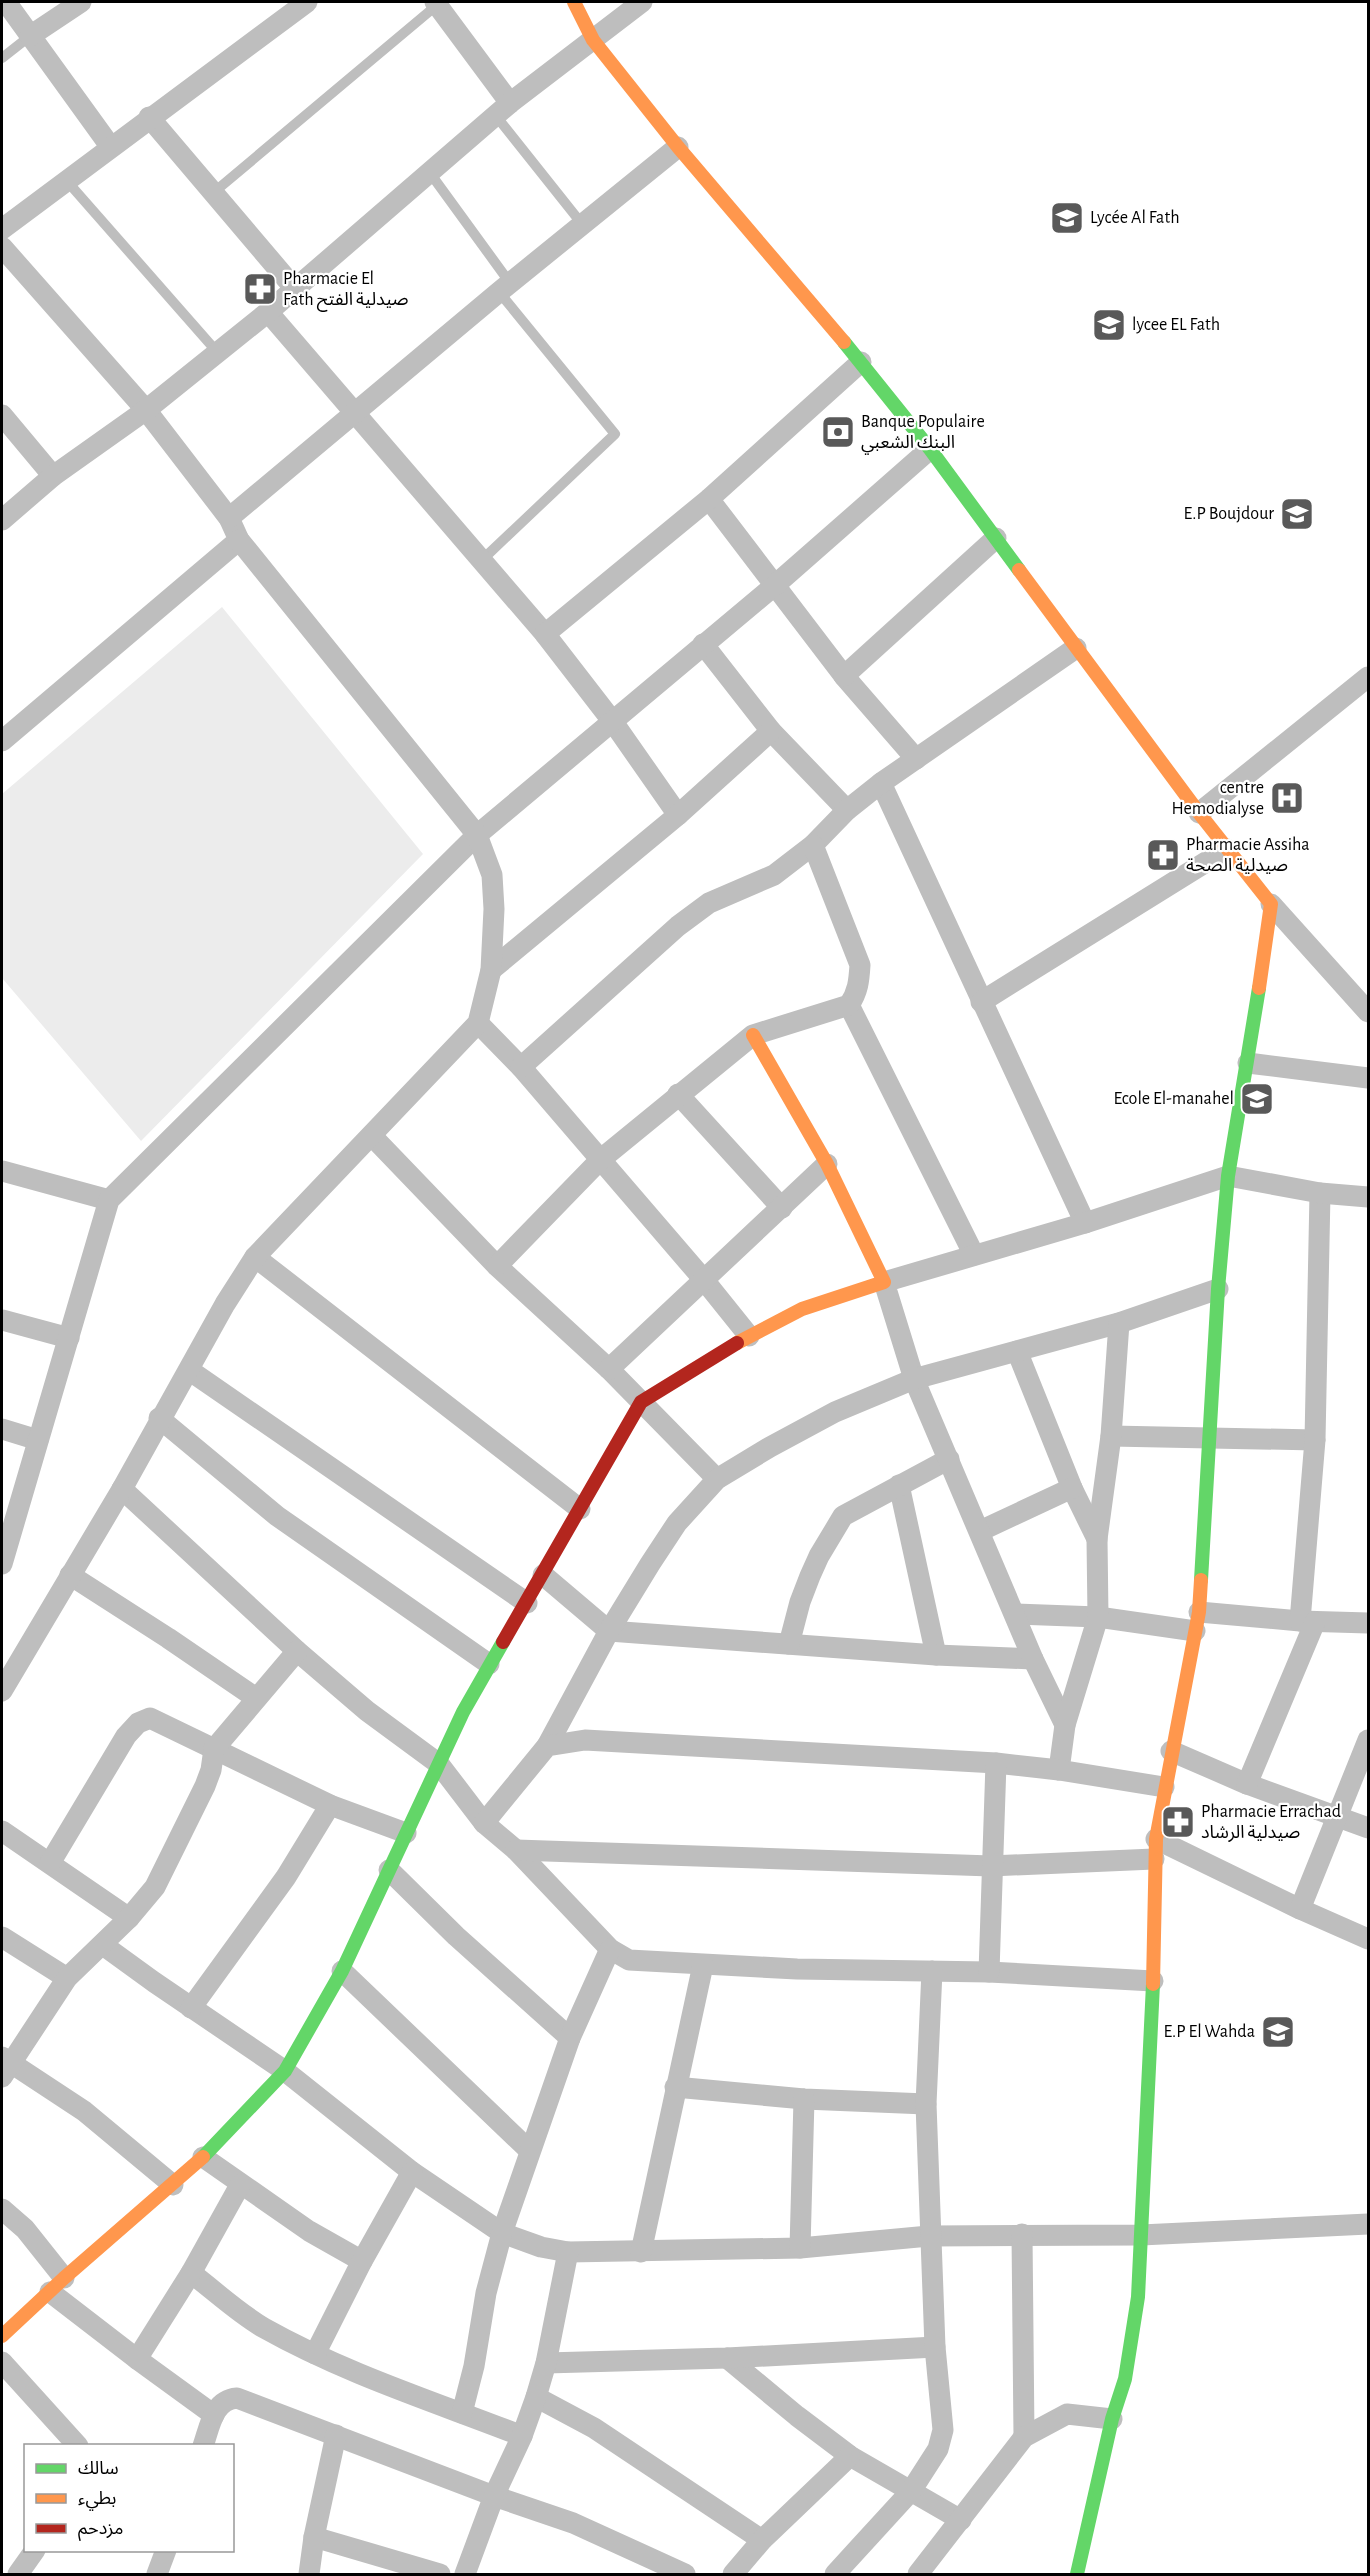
<svg xmlns="http://www.w3.org/2000/svg" width="1370" height="2576" viewBox="0 0 1370 2576" font-family="'Alegreya Sans','Noto Sans Arabic',sans-serif">
  <style>
    .green { fill: #ececec }
    .lines { fill: none; stroke-linecap: round; stroke-linejoin: round }
    .lane { stroke: #bebebe; stroke-width: 10 }
    .street { stroke: #bebebe; stroke-width: 21 }
    .fast { stroke: #63d668; stroke-width: 14 }
    .slow { stroke: #ff974d; stroke-width: 14 }
    .jam { stroke: #b3261e; stroke-width: 14 }
    .labels { text-anchor: middle; dominant-baseline: central; stroke-width: 4.5; stroke-linejoin: round; paint-order: stroke }
    .poi-label { font-size: 18px; fill: #000; stroke: #fff; text-anchor: start }
  </style>
  <rect width="100%" height="100%" fill="#fff"/>
  <path class="green" d="M222 607 423 854 141 1141 2 978V794Z"/>
  <g class="lines">
    <g class="lane">
      <path d="M2 58 30 36"/>
      <path d="M496 116 582 224"/>
      <path d="M430 173 510 283"/>
      <path d="M66 180 218 353"/>
      <path d="M213 193 437 5"/>
      <path d="M482 560 615 434 499 292"/>
    </g>
    <g class="street">
      <path d="M6 2 110 146"/>
      <path d="M435 2 510 103"/>
      <path d="M30 36 81 2"/>
      <path d="M149 117 295 289"/>
      <path d="M2 229 307 2"/>
      <path d="M2 247 146 410 229 518 239 540 2 741"/>
      <path d="M268 312 545 634 613 722 678 815"/>
      <path d="M2 415 53 476"/>
      <path d="M709 499 844 676 916 759"/>
      <path d="M229 518 499 292 678 147"/>
      <path d="M2 520 53 476 146 410 268 312 510 103 642 2"/>
      <path d="M545 634 709 499 861 362"/>
      <path d="M703 644 771 731 847 810"/>
      <path d="M844 676 996 538"/>
      <path d="M881 783 1085 1223"/>
      <path d="M1199 813 1368 677"/>
      <path d="M1271 904 1368 1012"/>
      <path d="M491 970 678 815 771 731"/>
      <path d="M981 1002 1227 849"/>
      <path d="M849 1005 974 1255"/>
      <path d="M478 1023 521 1067 704 1280 749 1336"/>
      <path d="M1248 1063 1368 1078"/>
      <path d="M521 1067 678 926 709 903 774 875 813 845 847 810 881 783 1076 648"/>
      <path d="M678 1094 782 1208"/>
      <path d="M372 1136 497 1266 609 1369 717 1479"/>
      <path d="M2 1171 109 1200"/>
      <path d="M255 1257 580 1509"/>
      <path d="M497 1266 600 1160 753 1035 849 1005C858 992 859 981 860 965L813 845"/>
      <path d="M2 1320 69 1338"/>
      <path d="M1017 1351 1072 1488 1097 1539"/>
      <path d="M609 1369 827 1164"/>
      <path d="M189 1370 527 1603"/>
      <path d="M159 1418 277 1516 489 1664"/>
      <path d="M2 1429 38 1440"/>
      <path d="M1111 1436 1315 1440"/>
      <path d="M899 1485 936 1655"/>
      <path d="M122 1489 297 1651 367 1711 439 1764 484 1823 516 1850 610 1949 629 1960 797 1969 989 1972 1153 1981"/>
      <path d="M980 1531 1072 1488"/>
      <path d="M2 1564 109 1200 477 835 774 586 930 449"/>
      <path d="M70 1575 168 1638 256 1698"/>
      <path d="M543 1575 609 1631 936 1655 1033 1659"/>
      <path d="M1199 1612 1300 1621 1368 1623"/>
      <path d="M1015 1614 1098 1617 1195 1631"/>
      <path d="M1300 1621 1315 1440 1320 1193"/>
      <path d="M789 1644 800 1602 810 1576 819 1556 843 1516 949 1459"/>
      <path d="M2 1691 122 1489 225 1304 255 1257 478 1023 491 970 494 909 492 875 477 835 239 540"/>
      <path d="M1065 1725 1033 1659 914 1379 884 1282 1085 1223 1228 1176 1320 1193 1368 1197"/>
      <path d="M547 1746 609 1631 650 1564 677 1523 717 1479 770 1447 835 1412 914 1379 1119 1323 1218 1289"/>
      <path d="M1171 1751 1247 1784 1368 1828"/>
      <path d="M1059 1770 1065 1725 1098 1617 1097 1539 1111 1436 1119 1323"/>
      <path d="M1247 1784 1315 1622"/>
      <path d="M484 1823 547 1746 585 1740 996 1763 1059 1770 1164 1787"/>
      <path d="M2 1831 129 1918"/>
      <path d="M1156 1839 1300 1909 1368 1939"/>
      <path d="M516 1850 991 1866 1154 1859"/>
      <path d="M50 1863 126 1736 138 1723 150 1718 330 1805 406 1833"/>
      <path d="M389 1870 456 1936 570 2038"/>
      <path d="M1300 1909 1368 1740"/>
      <path d="M2 1937 67 1978"/>
      <path d="M103 1945 154 1982 285 2071 412 2172 502 2233 541 2247 568 2252 800 2248 929 2236 1141 2235 1368 2224"/>
      <path d="M342 1971 530 2151"/>
      <path d="M989 1972 996 1763"/>
      <path d="M191 2008 286 1877 330 1805"/>
      <path d="M2 2057 84 2111 173 2185"/>
      <path d="M2 2077 67 1978 129 1918 155 1887 205 1786 211 1770 214 1749 297 1651"/>
      <path d="M675 2087 804 2099 926 2104"/>
      <path d="M203 2157 309 2231 362 2261"/>
      <path d="M2 2209 25 2229 64 2278"/>
      <path d="M1022 2234 1024 2437"/>
      <path d="M800 2248 804 2099"/>
      <path d="M641 2252 703 1965"/>
      <path d="M191 2273C215 2291 238 2313 264 2328 346 2374 435 2402 522 2436"/>
      <path d="M50 2292 137 2359 214 2415"/>
      <path d="M315 2354 362 2261 412 2172"/>
      <path d="M727 2358 797 2416 850 2456 961 2520"/>
      <path d="M137 2359 191 2273 240 2185"/>
      <path d="M2 2362 78 2446"/>
      <path d="M546 2363 727 2358 935 2347"/>
      <path d="M536 2397 594 2428 762 2540"/>
      <path d="M462 2413 474 2366 486 2293 502 2233 570 2038 610 1949"/>
      <path d="M203 2446C210 2426 213 2400 237 2398L494 2496 573 2523 685 2574"/>
      <path d="M314 2537 440 2574"/>
      <path d="M18 2574 35 2550"/>
      <path d="M157 2574 166 2550"/>
      <path d="M309 2574 314 2537 336 2435"/>
      <path d="M465 2574 494 2496 522 2436 536 2397 546 2363 568 2252"/>
      <path d="M733 2574 762 2540 850 2456"/>
      <path d="M835 2574 911 2491 938 2449 943 2430 935 2347 926 2104 932 1971"/>
      <path d="M918 2574 1024 2437 1067 2414 1112 2419"/>
    </g>
    <g class="fast">
      <path d="M844 342 930 449 1019 570"/>
      <path d="M1201 1580 1218 1289 1228 1176 1259 988"/>
      <path d="M203 2157 285 2071 342 1971 463 1712 503 1642"/>
      <path d="M1077 2574 1112 2419 1125 2379 1138 2297 1153 1984"/>
    </g>
    <g class="slow">
      <path d="M574 2 593 40 678 147 844 342"/>
      <path d="M1019 570 1199 813 1271 904 1259 988"/>
      <path d="M737 1343 802 1309 884 1282 827 1164 753 1035"/>
      <path d="M1153 1984 1156 1839 1199 1612 1201 1580"/>
      <path d="M2 2336 64 2278 203 2157"/>
    </g>
    <path class="jam" d="M503 1642 641 1402 737 1343"/>
  </g>
  <defs>
    <g id="school-square" transform="scale(1.725)"><rect x="-9" y="-9" width="18" height="18" rx="4" fill="#595959" stroke="#fff"/><path d="M0-5L7-2L0 1L-7-2ZM-4 1L0 2.5L4 1V4Q0 6-4 4Z" fill="#fff"/></g>
    <g id="pharmacy-square" transform="scale(1.725)"><rect x="-9" y="-9" width="18" height="18" rx="4" fill="#595959" stroke="#fff"/><path d="M-2-6h4v4h4v4h-4v4h-4v-4h-4v-4h4Z" fill="#fff"/></g>
    <g id="bank-square" transform="scale(1.725)"><rect x="-9" y="-9" width="18" height="18" rx="4" fill="#595959" stroke="#fff"/><path d="M-6-4H6V4H-6ZM0-2.3a2.3 2.3 0 1 0 0 4.6a2.3 2.3 0 1 0 0-4.6Z" fill="#fff"/></g>
    <g id="hospital-square" transform="scale(1.725)"><rect x="-9" y="-9" width="18" height="18" rx="4" fill="#595959" stroke="#fff"/><path d="M-5-5h3v3.5h4V-5h3V5h-3V1.5h-4V5h-3Z" fill="#fff"/></g>
  </defs>
  <g fill-rule="evenodd">
    <use href="#school-square" x="1067" y="218"/>
    <use href="#pharmacy-square" x="260" y="289"/>
    <use href="#school-square" x="1109" y="325"/>
    <use href="#bank-square" x="838" y="432"/>
    <use href="#school-square" x="1297" y="514"/>
    <use href="#hospital-square" x="1287" y="798"/>
    <use href="#pharmacy-square" x="1163" y="855"/>
    <use href="#school-square" x="1257" y="1099"/>
    <use href="#pharmacy-square" x="1178" y="1822"/>
    <use href="#school-square" x="1278" y="2032"/>
  </g>
  <g class="labels">
    <g class="poi-label">
      <text x="1090" y="218">Lycée Al Fath</text>
      <text x="283" y="279">Pharmacie El<tspan x="283" dy="21">Fath صيدلية الفتح</tspan></text>
      <text x="1132" y="325">lycee EL Fath</text>
      <text x="861" y="422">Banque Populaire<tspan x="861" dy="21">البنك الشعبي</tspan></text>
      <text x="1274" y="514" text-anchor="end">E.P Boujdour</text>
      <text x="1264" y="788" text-anchor="end">centre<tspan x="1264" dy="21">Hemodialyse</tspan></text>
      <text x="1186" y="845">Pharmacie Assiha<tspan x="1186" dy="21">صيدلية الصحة</tspan></text>
      <text x="1234" y="1099" text-anchor="end">Ecole El-manahel</text>
      <text x="1201" y="1812">Pharmacie Errachad<tspan x="1201" dy="21">صيدلية الرشاد</tspan></text>
      <text x="1255" y="2032" text-anchor="end">E.P El Wahda</text>
    </g>
  </g>
  <rect width="1370" height="2576" fill="none" stroke="#000000" stroke-width="6"/>
  <rect x="24" y="2444" width="210" height="108" fill="#ffffff" stroke="#999999" stroke-width="1.5"/>
  <rect x="36" y="2464" width="30" height="9" fill="#63d668" stroke="#999999" stroke-width="1.5"/>
  <text x="78" y="2474" font-size="18" fill="#000000">سالك</text>
  <rect x="36" y="2494" width="30" height="9" fill="#ff974d" stroke="#999999" stroke-width="1.5"/>
  <text x="78" y="2504" font-size="18" fill="#000000">بطيء</text>
  <rect x="36" y="2524" width="30" height="9" fill="#b3261e" stroke="#999999" stroke-width="1.5"/>
  <text x="78" y="2534" font-size="18" fill="#000000">مزدحم</text>
</svg>
